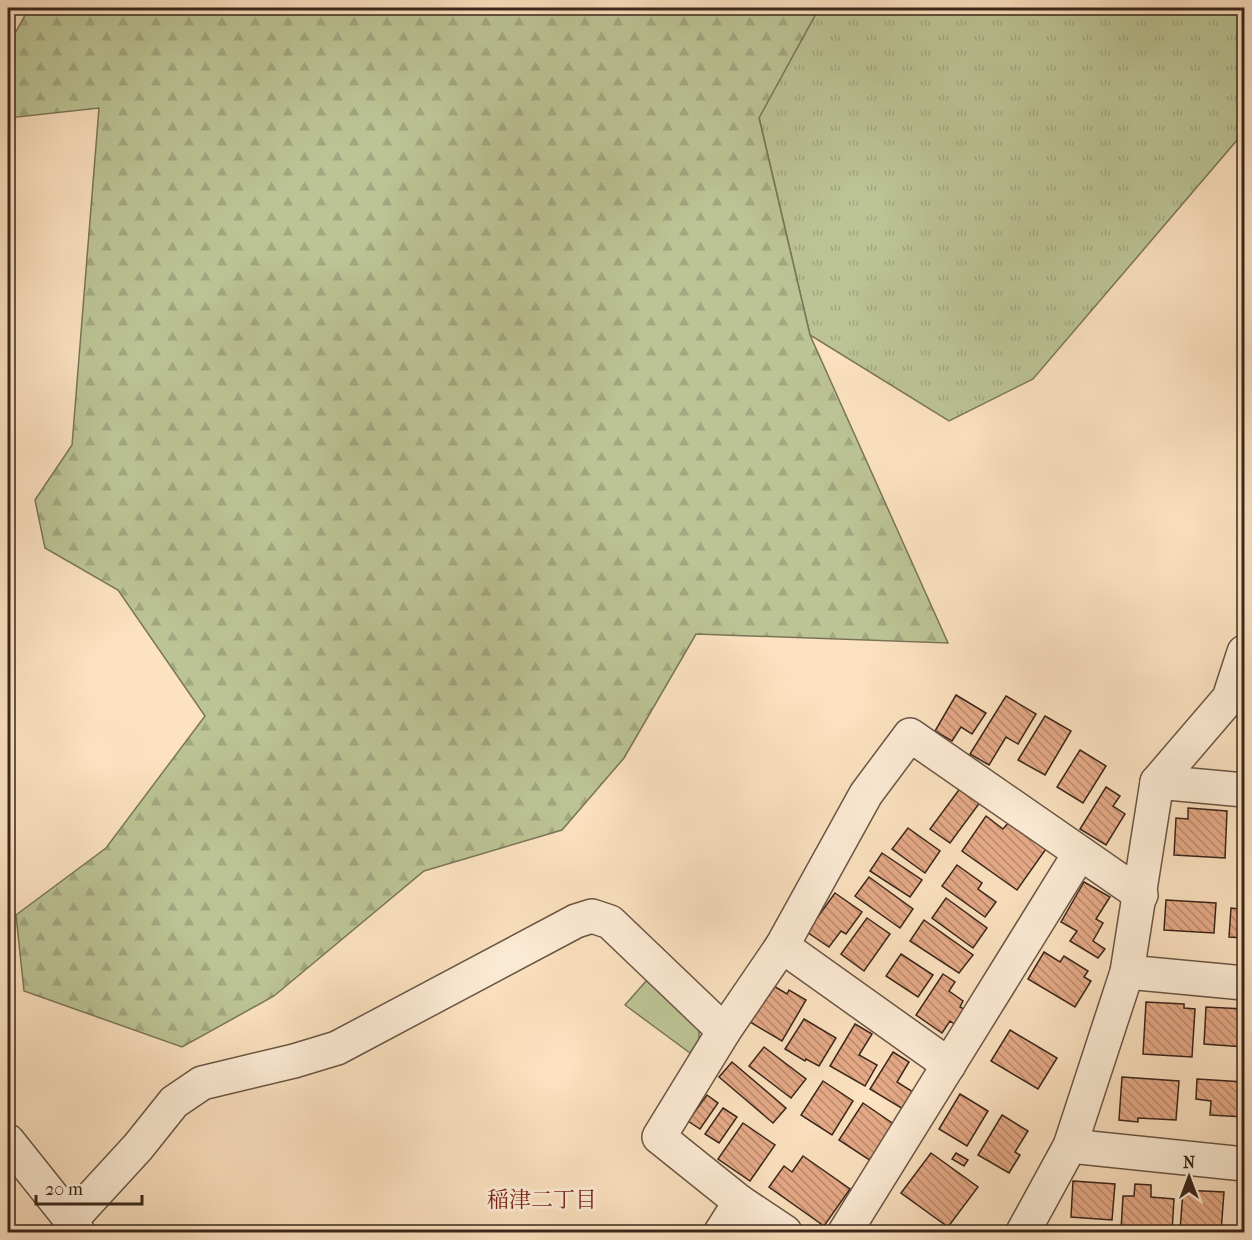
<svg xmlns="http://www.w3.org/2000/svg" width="1252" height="1240" viewBox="0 0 1252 1240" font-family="'IM FELL French Canon','Noto Serif JP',serif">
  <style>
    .grass { fill: url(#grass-tufts); stroke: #7b7558; stroke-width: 1.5 }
    .forest { fill: url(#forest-firs); stroke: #7b7558; stroke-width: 1.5 }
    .park { fill: #bcc495; stroke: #7b7558; stroke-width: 1.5 }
    .building { fill: url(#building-back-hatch); stroke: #3a261b; stroke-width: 1.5 }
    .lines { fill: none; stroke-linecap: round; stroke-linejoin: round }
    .street-casing { stroke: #6a5544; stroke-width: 36 }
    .street { stroke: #fdecd6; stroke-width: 33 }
    .labels { text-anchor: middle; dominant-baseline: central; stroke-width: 6; stroke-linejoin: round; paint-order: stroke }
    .neighbourhood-label { font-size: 22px; fill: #7a1f14; stroke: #fdecd6 }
  </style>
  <defs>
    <pattern id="grass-tufts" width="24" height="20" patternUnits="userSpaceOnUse" patternTransform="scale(1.5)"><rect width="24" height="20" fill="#bcc495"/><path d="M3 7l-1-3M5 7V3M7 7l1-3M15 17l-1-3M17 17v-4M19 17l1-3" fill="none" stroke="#a2a880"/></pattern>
    <pattern id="forest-firs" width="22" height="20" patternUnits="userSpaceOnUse" patternTransform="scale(1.5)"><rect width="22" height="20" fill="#bcc495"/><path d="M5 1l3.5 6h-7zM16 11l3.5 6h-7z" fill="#a2a880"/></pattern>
    <pattern id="building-back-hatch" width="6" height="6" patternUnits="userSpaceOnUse" patternTransform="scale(1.5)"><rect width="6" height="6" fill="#e6aa88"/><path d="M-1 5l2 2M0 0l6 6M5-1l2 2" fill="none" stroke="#bb8a6e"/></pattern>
  </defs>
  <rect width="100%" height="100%" fill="#fce2c0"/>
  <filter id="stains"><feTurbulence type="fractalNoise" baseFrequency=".00333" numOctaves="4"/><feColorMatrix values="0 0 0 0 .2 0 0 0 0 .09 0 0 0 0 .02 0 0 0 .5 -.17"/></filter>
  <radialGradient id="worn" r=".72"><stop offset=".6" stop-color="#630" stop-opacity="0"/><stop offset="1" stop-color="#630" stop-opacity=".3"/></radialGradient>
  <path class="grass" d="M819 8H1244V142L1238 139 1033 379 949 421 810 335 759 117Z"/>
  <path class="forest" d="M29 8H819L759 118 810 335 948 643 696 634 624 758 562 830 424 871 274 996 182 1047 24 991 16 915 106 848 205 716 118 590 45 548 35 500 72 445 99 108 8 118V46Z"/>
  <path class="park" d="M647 980 699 1024V1040L690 1053 625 1005Z"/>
  <g class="building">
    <path d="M956 695 986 713 972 734 961 727 952 741 935 731Z"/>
    <path d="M1006 696 1036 714 1018 744 1006 737 989 765 970 754Z"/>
    <path d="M1045 716 1071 731 1045 775 1018 760Z"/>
    <path d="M1080 750 1106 766 1083 803 1057 787Z"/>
    <path d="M961 787 981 801 950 843 930 829Z"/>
    <path d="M1106 787 1120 796 1113 806 1125 814 1106 845 1080 829Z"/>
    <path d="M1188 808 1227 811 1225 858 1174 855 1176 818 1188 819Z"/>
    <path d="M986 816 1003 829 1009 822 1046 849 1017 890 962 851Z"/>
    <path d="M908 828 940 851 925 873 892 849Z"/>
    <path d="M882 853 922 880 910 897 870 871Z"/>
    <path d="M957 865 982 883 978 889 996 902 985 917 942 886Z"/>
    <path d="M869 877 913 909 900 928 855 896Z"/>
    <path d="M1084 882 1110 897 1096 919 1103 923 1093 941 1105 949 1098 958 1070 941 1077 931 1061 922Z"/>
    <path d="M1241 891H1244V938L1229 937 1231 908 1240 909Z"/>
    <path d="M835 893 862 912 846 934 841 931 829 947 807 932Z"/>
    <path d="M946 898 987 928 973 948 932 918Z"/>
    <path d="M1166 900 1216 903 1214 933 1164 930Z"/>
    <path d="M867 918 890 934 864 971 841 954Z"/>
    <path d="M924 920 973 955 959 973 910 941Z"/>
    <path d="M1044 952 1060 962 1064 956 1088 971 1084 977 1091 981 1075 1007 1028 979Z"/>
    <path d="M901 954 933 975 918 997 886 976Z"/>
    <path d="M943 974 955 982 949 991 963 1001 960 1007 967 1011 957 1026 950 1021 942 1033 916 1015Z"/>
    <path d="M772 985 787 994 789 990 806 1000 782 1041 750 1022Z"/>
    <path d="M1146 1002 1184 1004V1008L1195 1009 1192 1057 1143 1054Z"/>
    <path d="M1206 1007 1244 1009V1047L1204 1044Z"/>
    <path d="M804 1019 836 1038 819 1066 806 1059 805 1061 785 1049Z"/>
    <path d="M855 1024 872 1034 859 1055 877 1065 865 1086 830 1066Z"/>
    <path d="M1010 1030 1057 1058 1038 1089 991 1061Z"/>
    <path d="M764 1047 806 1079 791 1098 749 1066Z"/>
    <path d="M893 1052 909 1062 897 1082 913 1092 903 1109 870 1089Z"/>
    <path d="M732 1062 786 1108 773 1123 719 1077Z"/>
    <path d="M1122 1077 1179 1081 1176 1120 1138 1118V1122L1119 1120Z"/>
    <path d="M1197 1079 1244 1082V1117L1210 1115 1211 1101 1196 1099Z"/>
    <path d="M823 1081 853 1101 832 1135 801 1115Z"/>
    <path d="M960 1094 988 1111 967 1146 939 1129Z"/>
    <path d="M707 1095 718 1103 700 1129 688 1121Z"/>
    <path d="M863 1103 895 1125 871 1161 839 1140Z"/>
    <path d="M723 1108 737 1117 719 1143 705 1134Z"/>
    <path d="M1002 1115 1028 1131 1015 1152 1020 1155 1009 1173 978 1155Z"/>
    <path d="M743 1123 775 1145 750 1181 718 1159Z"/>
    <path d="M931 1153 978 1187 948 1227 901 1193Z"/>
    <path d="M956 1153 968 1160 964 1166 952 1159Z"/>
    <path d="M803 1156 850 1189 824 1226 769 1187 784 1166 792 1172Z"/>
    <path d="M1073 1181 1115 1184 1112 1220 1071 1217Z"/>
    <path d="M1135 1184 1151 1185V1197L1174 1199 1172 1232 1121 1230 1123 1196H1134Z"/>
    <path d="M1183 1190 1224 1192 1221 1232 1180 1231Z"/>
  </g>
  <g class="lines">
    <g class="street-casing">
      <g id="street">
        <path d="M1157 782 1244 790"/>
        <path d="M782 946 949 1065"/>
        <path d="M1127 972 1244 983"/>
        <path d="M8 1141 71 1220 78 1232"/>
        <path d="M1070 1146 1244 1164"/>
        <path d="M71 1220 138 1147 174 1102 202 1083 294 1061 337 1048 576 921 592 916 610 922 724 1031"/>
        <path d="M721 1232 740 1202"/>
        <path d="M785 1232 740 1202 659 1137 724 1031 782 946 866 794 910 735 1141 895"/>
        <path d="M845 1232 1080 853"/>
        <path d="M1023 1232 1070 1146 1127 972 1157 782 1229 698 1244 652"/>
      </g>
    </g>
    <use href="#street" class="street"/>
  </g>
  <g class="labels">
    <g class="neighbourhood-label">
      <text x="542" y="1200">稲津二丁目</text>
    </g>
  </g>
  <rect width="1252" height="1240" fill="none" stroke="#fce2c0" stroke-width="30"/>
  <rect x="9" y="9" width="1234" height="1222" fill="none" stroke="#3a261b" stroke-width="3"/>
  <rect x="15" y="15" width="1222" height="1210" fill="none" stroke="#3a261b" stroke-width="1.5"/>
  <g transform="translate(1189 1177)" stroke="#fdecd6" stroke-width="4.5" paint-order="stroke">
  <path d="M0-4.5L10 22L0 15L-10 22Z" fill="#3a261b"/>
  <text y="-9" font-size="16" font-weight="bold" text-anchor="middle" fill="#3a261b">N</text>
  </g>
  <path d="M36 1195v9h106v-9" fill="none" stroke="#3a261b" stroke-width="3"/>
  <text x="45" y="1195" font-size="18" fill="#3a261b" stroke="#fdecd6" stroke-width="4.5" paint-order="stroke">20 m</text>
  <rect width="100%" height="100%" filter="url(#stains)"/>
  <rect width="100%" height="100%" fill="url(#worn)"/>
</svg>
